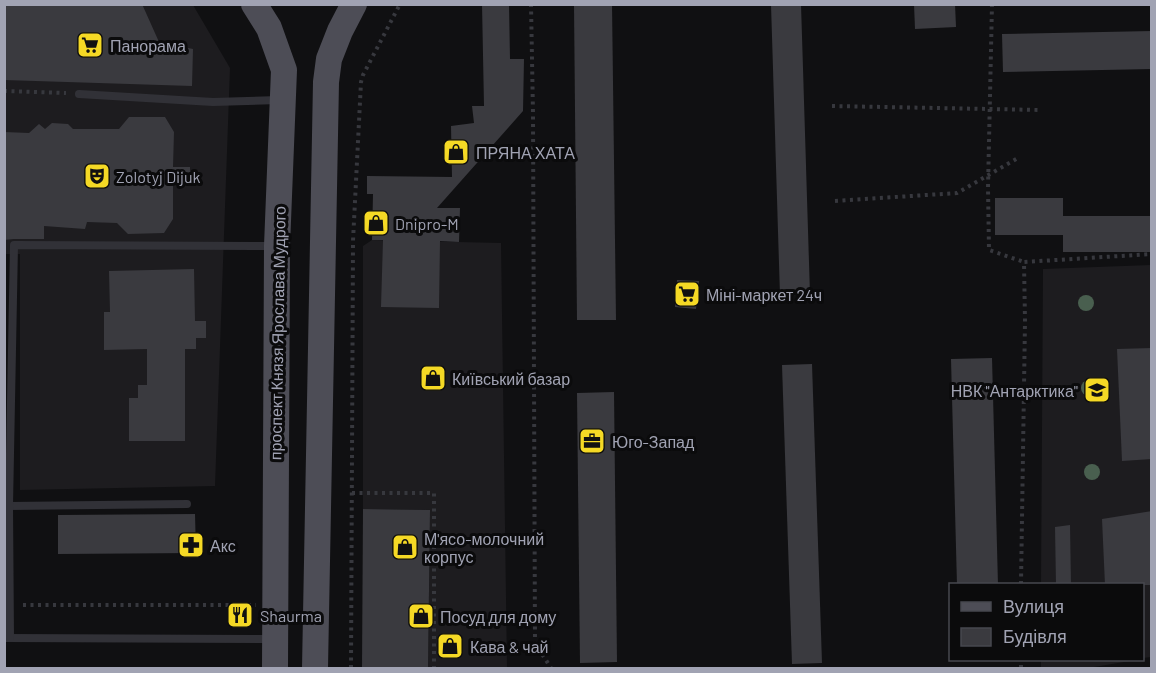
<svg xmlns="http://www.w3.org/2000/svg" width="1156" height="673" viewBox="0 0 1156 673" font-family="Barlow,sans-serif">
  <style>
    .built { fill: #1d1c1f }
    .building { fill: #3a3a3f }
    .lines { fill: none; stroke-linecap: round; stroke-linejoin: round }
    .path { stroke: #37383e; stroke-width: 4; stroke-dasharray: 3 4.5; stroke-linecap: butt }
    .lane { stroke: #313137; stroke-width: 8 }
    .primary { stroke: #4d4d56; stroke-width: 26 }
    .tree { fill: #495f4f }
    .labels { text-anchor: middle; dominant-baseline: central; stroke-width: 6; stroke-linejoin: round; paint-order: stroke }
    .poi-label { font-size: 16px; fill: #a1a3b3; stroke: #0b0b0c; text-anchor: start }
    .street-label { font-size: 16px; fill: #a1a3b3; stroke: #0b0b0c }
  </style>
  <rect width="100%" height="100%" fill="#101012"/>
  <g class="built">
    <path d="M5 5H193L230 68 215 486 20 490V254H5Z"/>
    <path d="M372 240 501 243 507 668H428L430 510 363 509V246Z"/>
    <path d="M1151 265V657L1143 658 1142 584H1041L1043 269Z"/>
    <path d="M1041 660H1136L1088 668H1041Z"/>
  </g>
  <g class="building">
    <path d="M4 4H142L159 42 193 49 192 86 4 80Z"/>
    <path d="M482 4H509L510 59H524L523 111 437 208H460L459 242 440 241 439 308 381 307 383 240H372L373 194H367V176L452 177 451 126 474 123 472 106H484Z"/>
    <path d="M574 4H612L616 320H577Z"/>
    <path d="M771 4H801L810 295 780 296Z"/>
    <path d="M914 4H955L956 27 915 29Z"/>
    <path d="M1152 31V69L1003 72 1002 34Z"/>
    <path d="M129 117H165L174 132 173 167H190V183L173 184V219L164 233 128 234 117 223 87 222 85 229 44 226V239H14L4 240V132L29 133 39 124 45 129 52 123 68 124 73 129H119Z"/>
    <path d="M995 198H1063V216H1152V252H1063V235H995Z"/>
    <path d="M194 269 195 321H206V338H196V349H185V441H129V398H138V385H147V349L104 350V312H110L109 271Z"/>
    <path d="M677 280 699 281 696 309 675 307Z"/>
    <path d="M1152 348V459L1122 461 1117 349Z"/>
    <path d="M992 358 998 585H957L951 359Z"/>
    <path d="M812 364 822 663 792 664 782 365Z"/>
    <path d="M614 392 617 662 580 663 577 393Z"/>
    <path d="M363 509 430 510 428 669H362Z"/>
    <path d="M1152 511V585H1105L1102 519Z"/>
    <path d="M195 514 196 553 58 554V515Z"/>
    <path d="M1070 525 1071 585H1056L1055 527Z"/>
  </g>
  <g class="lines">
    <g class="path">
      <path d="M531 4 533 113 535 643 551 668"/>
      <path d="M992 4 988 188 989 250 1024 262"/>
      <path d="M4 91 66 93"/>
      <path d="M832 106 1041 110"/>
      <path d="M835 201 957 193 1018 158"/>
      <path d="M352 493H434V668"/>
      <path d="M1021 584 1025 321 1024 262 1152 254"/>
      <path d="M23 605H256"/>
      <path d="M351 668 353 241 361 82 363 75 400 4"/>
      <path d="M1021 668V660"/>
    </g>
    <g class="lane">
      <path d="M79 94 213 102 279 100"/>
      <path d="M9 506 187 504"/>
      <path d="M5 638 272 639"/>
      <path d="M10 638 9 506 14 245 275 246"/>
    </g>
    <g class="primary">
      <path d="M254 4 269 28 284 70 277 246 275 668"/>
      <path d="M315 668 326 82 329 59 340 31 354 4"/>
    </g>
  </g>
  <g class="tree">
    <circle cx="1086" cy="303" r="8"/>
    <circle cx="1089" cy="388" r="8"/>
    <circle cx="1092" cy="472" r="8"/>
  </g>
  <defs>
    <g id="supermarket-square" transform="scale(1.35)"><rect x="-9" y="-9" width="18" height="18" rx="4" fill="#f5d925" stroke="#0b0b0c"/><path d="M-6-5.5h2.5l.6 2H6L4.5 2H-2.5L-4.4-4H-6ZM-1.5 3.2a1.3 1.3 0 1 0 .1 0ZM3 3.2a1.3 1.3 0 1 0 .1 0Z" fill="#111"/></g>
    <g id="shop-square" transform="scale(1.35)"><rect x="-9" y="-9" width="18" height="18" rx="4" fill="#f5d925" stroke="#0b0b0c"/><path d="M-5-2.5h2.3a2.7 3.5 0 0 1 5.4 0H5L5.5 6h-11ZM-1.5-2.5h3a1.5 2.3 0 0 0-3 0Z" fill="#111"/></g>
    <g id="theatre-square" transform="scale(1.35)"><rect x="-9" y="-9" width="18" height="18" rx="4" fill="#f5d925" stroke="#0b0b0c"/><path d="M-5-5.5Q0-4 5-5.5V0Q5 5 0 6Q-5 5-5 0ZM-3.3-2.5H-1v1.5H-3.3ZM1-2.5H3.3v1.5H1ZM-2.8 1Q0 5.5 2.8 1Z" fill="#111"/></g>
    <g id="school-square" transform="scale(1.35)"><rect x="-9" y="-9" width="18" height="18" rx="4" fill="#f5d925" stroke="#0b0b0c"/><path d="M0-5L7-2L0 1L-7-2ZM-4 1L0 2.5L4 1V4Q0 6-4 4Z" fill="#111"/></g>
    <g id="office-square" transform="scale(1.35)"><rect x="-9" y="-9" width="18" height="18" rx="4" fill="#f5d925" stroke="#0b0b0c"/><path d="M-6-3h4V-5.5h4V-3h4V5H-6ZM-1-4.5V-3h2v-1.5ZM-6 0V1H6V0Z" fill="#111"/></g>
    <g id="pharmacy-square" transform="scale(1.35)"><rect x="-9" y="-9" width="18" height="18" rx="4" fill="#f5d925" stroke="#0b0b0c"/><path d="M-2-6h4v4h4v4h-4v4h-4v-4h-4v-4h4Z" fill="#111"/></g>
    <g id="restaurant-square" transform="scale(1.35)"><rect x="-9" y="-9" width="18" height="18" rx="4" fill="#f5d925" stroke="#0b0b0c"/><path d="M-5-6h1v4h1v-4h1v4h1v-4h1v5L-1.5 .5V6h-2V.5L-5-1ZM5-6V6H3V1.5H1.5Q1.5-4 5-6Z" fill="#111"/></g>
  </defs>
  <g fill-rule="evenodd">
    <use href="#supermarket-square" x="90" y="45"/>
    <use href="#shop-square" x="456" y="152"/>
    <use href="#theatre-square" x="97" y="176"/>
    <use href="#shop-square" x="376" y="223"/>
    <use href="#supermarket-square" x="687" y="294"/>
    <use href="#shop-square" x="433" y="378"/>
    <use href="#school-square" x="1097" y="390"/>
    <use href="#office-square" x="592" y="441"/>
    <use href="#pharmacy-square" x="191" y="545"/>
    <use href="#shop-square" x="405" y="547"/>
    <use href="#restaurant-square" x="240" y="615"/>
    <use href="#shop-square" x="421" y="616"/>
    <use href="#shop-square" x="450" y="646"/>
  </g>
  <g class="labels">
    <g class="poi-label">
      <text x="110" y="45">Панорама</text>
      <text x="476" y="152">ПРЯНА ХАТА</text>
      <text x="116" y="176">Zolotyj Dijuk</text>
      <text x="395" y="223">Dnipro-M</text>
      <text x="706" y="294">Міні-маркет 24ч</text>
      <text x="452" y="378">Київський базар</text>
      <text x="1078" y="390" text-anchor="end">НВК "Антарктика"</text>
      <text x="612" y="441">Юго-Запад</text>
      <text x="424" y="538">М'ясо-молочний<tspan x="424" dy="18">корпус</tspan></text>
      <text x="210" y="545">Акс</text>
      <text x="260" y="615">Shaurma</text>
      <text x="440" y="616">Посуд для дому</text>
      <text x="470" y="646">Кава &amp; чай</text>
    </g>
    <g class="street-label">
      <text transform="translate(277 333) rotate(-89)">проспект Князя Ярослава Мудрого</text>
    </g>
  </g>
  <rect width="1156" height="673" fill="none" stroke="#a1a3b3" stroke-width="12"/>
  <rect x="949" y="583" width="195" height="78" fill="#0b0b0c" stroke="#47484f" stroke-width="1.5"/>
  <rect x="961" y="602" width="30" height="9" fill="#4d4d56" stroke="#47484f" stroke-width="1.5"/>
  <text x="1003" y="613" font-size="18" fill="#a1a3b3">Вулиця</text>
  <rect x="961" y="628" width="30" height="18" fill="#3a3a3f" stroke="#47484f" stroke-width="1.5"/>
  <text x="1003" y="643" font-size="18" fill="#a1a3b3">Будівля</text>
</svg>
